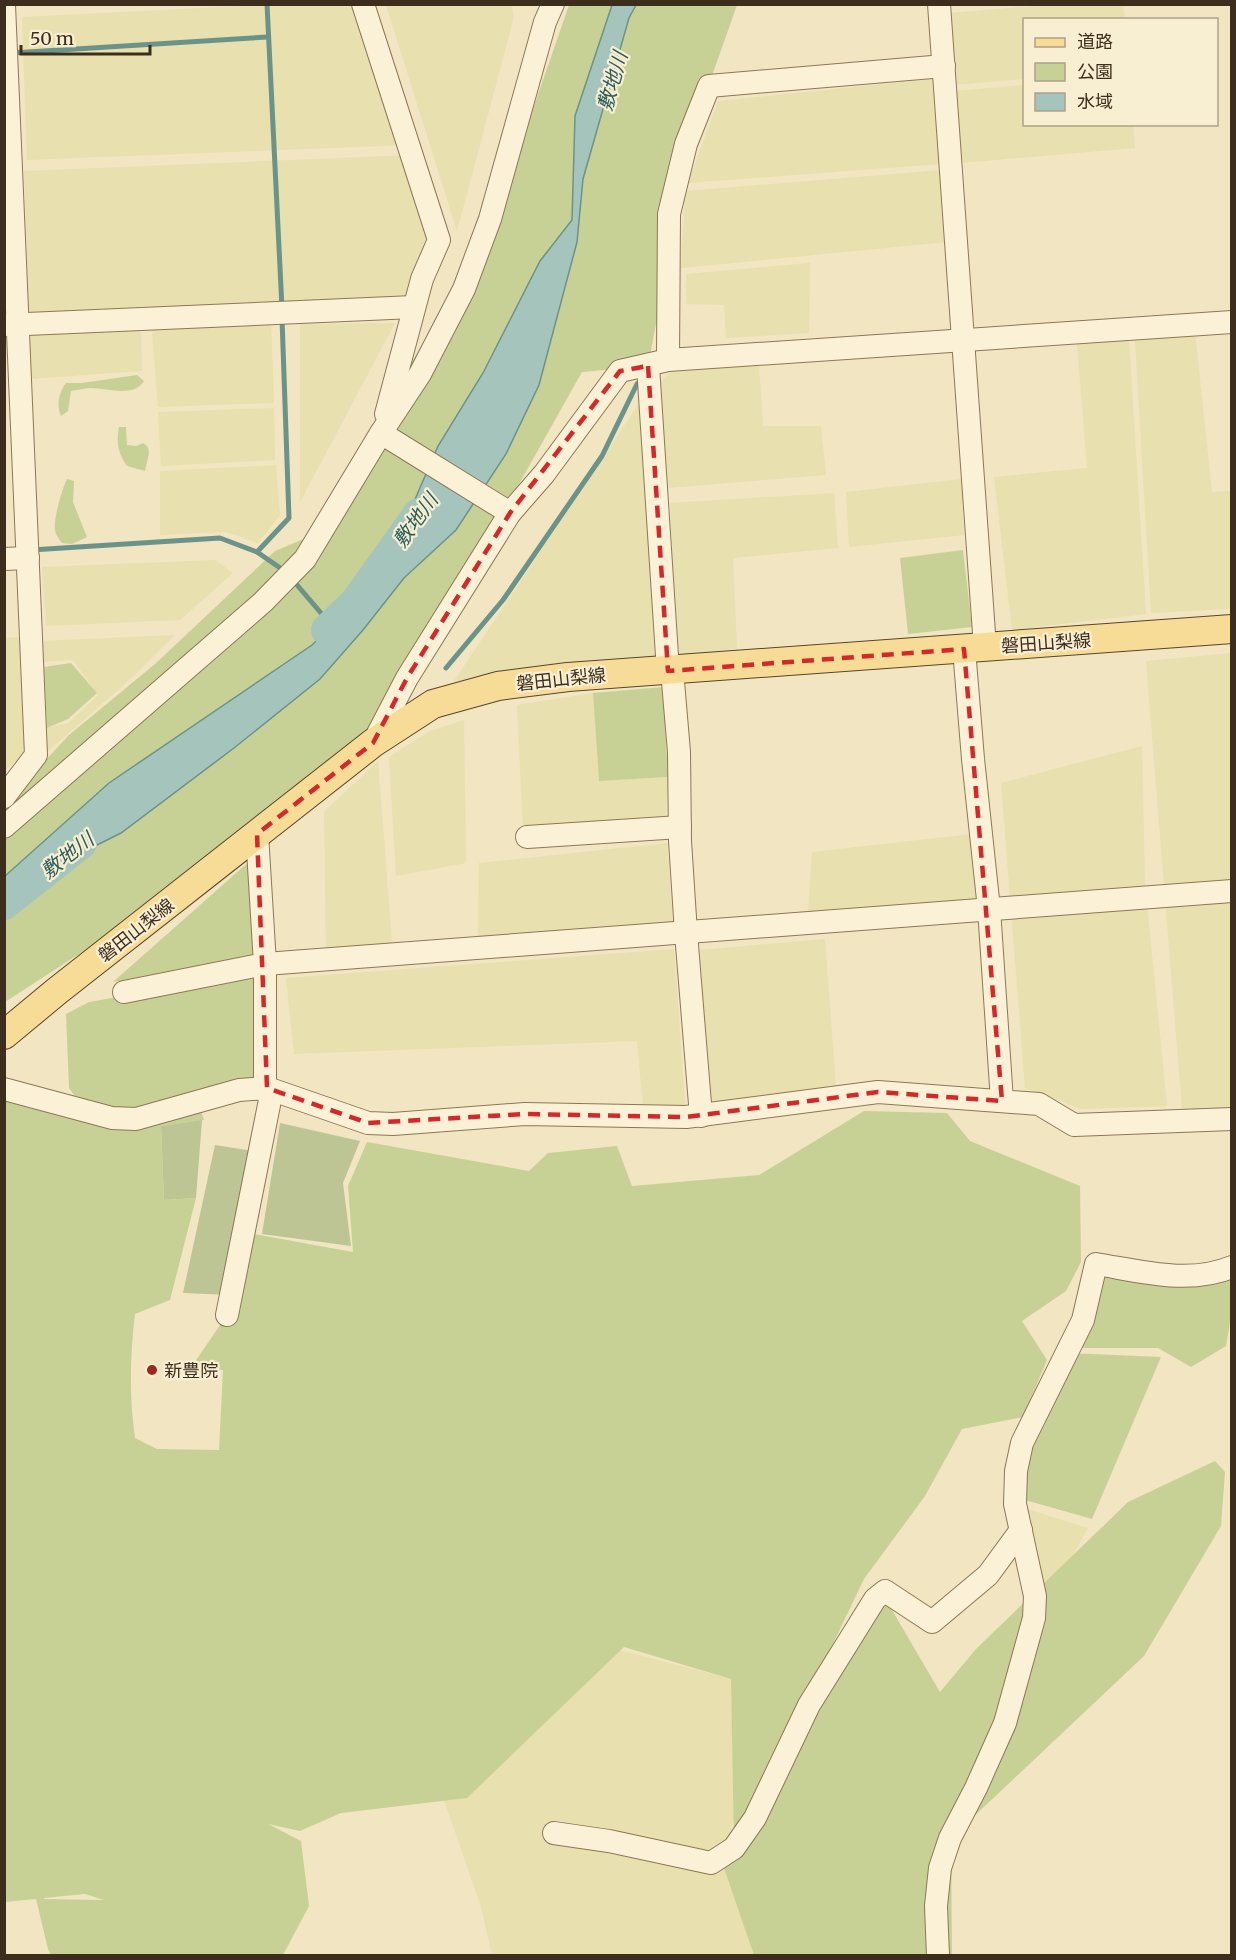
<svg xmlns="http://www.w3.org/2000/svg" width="1236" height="1960" viewBox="0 0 1236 1960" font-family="Merriweather,'Noto Sans JP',serif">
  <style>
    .farmland { fill: #e8e0af }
    .green { fill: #c8d195; fill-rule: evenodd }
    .cemetery { fill: #bec595 }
    .water { fill: #a5c4bc; stroke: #6b938a; stroke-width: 1.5 }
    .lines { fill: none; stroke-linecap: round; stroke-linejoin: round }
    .stream { stroke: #6b938a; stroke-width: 5 }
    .river { stroke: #a5c4bc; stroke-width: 32 }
    .minor-casing { stroke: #8d7657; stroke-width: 24 }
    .major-casing { stroke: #5a432c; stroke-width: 30 }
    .minor { stroke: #fbf1d6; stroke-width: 22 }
    .major { stroke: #f7dc97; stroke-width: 28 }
    .marked { fill: none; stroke: #d62828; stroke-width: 4.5; stroke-dasharray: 12 8; stroke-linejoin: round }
    .poi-dot { fill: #a12522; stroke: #f8eed2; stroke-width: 2 }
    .labels { text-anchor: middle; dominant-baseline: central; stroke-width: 4.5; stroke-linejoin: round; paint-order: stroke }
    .street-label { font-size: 18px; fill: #3c2d1d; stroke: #f8eed2 }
    .poi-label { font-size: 18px; fill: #3c2d1d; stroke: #f8eed2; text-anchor: start }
    .water-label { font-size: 20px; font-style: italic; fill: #2b5d5b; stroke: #f8eed2 }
  </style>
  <rect width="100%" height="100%" fill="#f1e5c2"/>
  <g class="farmland">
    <path d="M1123 4 1125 19 1024 20V79L954 85 949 13 1046 5Z"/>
    <path d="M263 5H363L408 145 27 160 22 17Z"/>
    <path d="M386 5H511L514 17 457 231Z"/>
    <path d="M933 79 941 164 688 183 718 101Z"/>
    <path d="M1024 85V124L1133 125 1135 148 960 163 955 91Z"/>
    <path d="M412 155 439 240 405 307 29 314 24 171Z"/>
    <path d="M941 170 947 242 681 268 685 191Z"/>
    <path d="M810 263 809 333 726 338 724 305 686 304V274Z"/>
    <path d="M161 318 271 321 274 403 158 407 152 333Z"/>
    <path d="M395 323 300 502V324Z"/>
    <path d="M135 326 141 334 142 371 29 379 31 336 40 330Z"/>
    <path d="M1195 332 1212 492 1231 491V609L1151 613 1135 341Z"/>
    <path d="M1129 339 1146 614 1012 630 994 477 1087 468 1077 344Z"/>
    <path d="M759 364 763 426H821L826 475 668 488 660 383 674 367Z"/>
    <path d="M642 399 655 659 454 681Z"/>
    <path d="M274 408 275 460 161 466 158 412Z"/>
    <path d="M276 465 280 515 258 543 226 532 160 535V471Z"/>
    <path d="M961 479 964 535 849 547 846 492Z"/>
    <path d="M834 493 838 548 733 558 737 649 678 655 670 503Z"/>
    <path d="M215 560 233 573 180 620 46 626 42 567Z"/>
    <path d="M175 635 135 675 47 752V728L69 723 98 695 73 660 44 662 43 641Z"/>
    <path d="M31 636 30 748 5 770V638Z"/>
    <path d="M1231 653V1109H1182L1146 661Z"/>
    <path d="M593 693 599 781 668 777 665 830 524 848 517 705Z"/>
    <path d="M464 720 466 863 396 876 389 757 430 731Z"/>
    <path d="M1142 746 1145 883 1167 1106 1081 1109 1025 1088 1001 783Z"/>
    <path d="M378 761 392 943 326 950 324 812Z"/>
    <path d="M981 833 979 901 808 913 812 852Z"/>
    <path d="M667 843 673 924 478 939 479 863Z"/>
    <path d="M825 939 836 1088 712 1106 699 950Z"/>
    <path d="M674 949 686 1117 644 1116 637 1041 294 1054 286 978Z"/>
    <path d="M1024 1508 1088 1528 1042 1608Z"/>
    <path d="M620 1650 731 1679 734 1819 721 1862 755 1954 753 1956 492 1955 481 1907 444 1800 467 1797Z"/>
  </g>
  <g class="green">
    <path d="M569 5H737L702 104 669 254 648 366 582 372 381 729 221 862 5 1002 4 805 69 735 155 664 275 551 308 537 492 227Z"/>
    <path d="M137 375 144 381C134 398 107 388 91 388 85 388 78 390 71 391L68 411 61 416C56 405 59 392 66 383H82Z"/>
    <path d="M119 427H126L127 445 136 446 143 443 148 447 149 453 145 471 127 466C118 453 116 443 119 427Z"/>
    <path d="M67 479 74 481 73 502 87 537 72 544 62 543C59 539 56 536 55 530 53 520 62 489 67 479Z"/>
    <path d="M963 550 972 627 908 634 900 558Z"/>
    <path d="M71 663 97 693 68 719 47 728 44 667Z"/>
    <path d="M663 687 668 777 599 781 593 693Z"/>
    <path d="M252 859 257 954 113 982Z"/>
    <path d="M257 973 265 1085 198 1102 204 1120 161 1126 164 1200 196 1198 170 1300 135 1314C130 1356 129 1396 135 1438L157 1449 219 1450 223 1370 190 1369 227 1315 243 1232 353 1252 348 1186 367 1142 529 1171 548 1153 617 1146 632 1186 759 1175 864 1111 947 1113 970 1141 1080 1186 1081 1262 1066 1291 1022 1321 1047 1360 1023 1417 962 1429 925 1496 864 1579 745 1827 882 1593 940 1692 976 1649 1128 1502 1215 1461 1225 1472 1221 1526 1144 1656 951 1838 952 1955H754L720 1857 734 1848 731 1679 624 1647 467 1798 341 1813 300 1831 268 1824 301 1841 309 1906 283 1955H51L48 1949 36 1899 5 1902 4 1097 86 1111 69 1088 66 1014 89 1002ZM85 1894 104 1900 44 1899V1898Z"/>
    <path d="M1102 1265 1231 1267V1316L1226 1346 1191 1367 1158 1348H1069Z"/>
    <path d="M1067 1353 1161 1357 1092 1519 1025 1500 1022 1443Z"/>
  </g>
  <g class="cemetery">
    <path d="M202 1120 196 1198 164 1200 161 1126Z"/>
    <path d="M280 1123 360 1141 343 1183 351 1246 262 1234Z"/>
    <path d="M215 1145 253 1151 231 1295 183 1293Z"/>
  </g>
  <path class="water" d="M612 5H636L629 18 583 179 577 242 539 385 506 454 456 530 404 578 363 630 320 679 234 748 121 833 49 869 5 904V876L109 783 312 645 356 602 394 548 438 446 483 373 540 261 572 220 575 116Z"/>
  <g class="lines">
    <g class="stream">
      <path d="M267 4 282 308"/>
      <path d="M12 53 267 37"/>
      <path d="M31 550 220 538 257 552 286 572"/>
      <path d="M257 552 289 518 282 318"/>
      <path d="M292 579 332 626"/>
      <path d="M446 668 503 600 602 456 637 384 642 380"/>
    </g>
    <g class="river">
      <path d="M327 630 356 602 419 514"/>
      <path d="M4 904 81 843"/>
    </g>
    <g class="minor-casing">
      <g id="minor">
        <path d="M363 4 439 240 422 279 386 414"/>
        <path d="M939 4 985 647"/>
        <path d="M4 5 36 755 4 797"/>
        <path d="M4 325 414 307"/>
        <path d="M668 360 669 214 686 144 709 86 944 66"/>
        <path d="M648 366 668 671"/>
        <path d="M381 433 510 513"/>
        <path d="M4 559 28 558"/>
        <path d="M964 649 973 759 989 909 1002 1101"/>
        <path d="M672 670 679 752 680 841 686 933 701 1116"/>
        <path d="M373 743 407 678 510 513 544 474 620 371 668 360 1232 322"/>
        <path d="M4 827 263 602 305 559 381 433 420 374 464 289 490 219 545 22 553 4"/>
        <path d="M527 837 680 827"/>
        <path d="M124 992 265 964 1232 891"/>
        <path d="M4 1089 112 1118 136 1119 239 1090 267 1088 368 1123 393 1124 525 1114 686 1117 878 1092 1039 1104 1074 1125 1232 1119"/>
        <path d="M227 1315 270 1100 265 1085V964L257 834"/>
        <path d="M554 1833 609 1841 711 1863 734 1848 755 1818 809 1705 875 1599 885 1591 932 1622 988 1575 1021 1530"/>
        <path d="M938 1956 936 1906 940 1868 950 1838 976 1788 1005 1723 1034 1618 1035 1596 1015 1504 1016 1471 1022 1443 1083 1320 1096 1264C1140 1271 1189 1285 1232 1267"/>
      </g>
    </g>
    <g class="major-casing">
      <path id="major" d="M4 1035 57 991 373 743 433 704 498 686 568 677 1232 629"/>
    </g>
    <use href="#minor" class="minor"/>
    <use href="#major" class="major"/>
  </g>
  <path class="marked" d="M648 366 668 671 964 649 1002 1101 878 1092 686 1117 525 1114 368 1123 267 1088 257 834 373 743 407 678 510 513 620 371Z"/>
  <circle class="poi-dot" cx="152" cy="1370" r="6"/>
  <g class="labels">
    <g class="street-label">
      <text transform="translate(1046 643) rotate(-4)">磐田山梨線</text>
      <text transform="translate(561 679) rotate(-6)">磐田山梨線</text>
      <text transform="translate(136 930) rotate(-38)">磐田山梨線</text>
    </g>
    <g class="poi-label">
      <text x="164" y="1370">新豊院</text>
    </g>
    <g class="water-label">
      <text transform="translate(612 81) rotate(-74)">敷地川</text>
      <text transform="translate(415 520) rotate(-54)">敷地川</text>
      <text transform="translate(67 855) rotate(-38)">敷地川</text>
    </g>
  </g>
  <rect width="1236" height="1960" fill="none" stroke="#3c2d1d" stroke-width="12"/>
  <rect x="1023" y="18" width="195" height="108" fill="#f8eed2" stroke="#ada18a" stroke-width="1.5"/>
  <rect x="1035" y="38" width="30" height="9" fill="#f7dc97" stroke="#ada18a" stroke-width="1.5"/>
  <text x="1077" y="48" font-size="18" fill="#3c2d1d">道路</text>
  <rect x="1035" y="63" width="30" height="18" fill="#c8d195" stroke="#ada18a" stroke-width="1.5"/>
  <text x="1077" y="78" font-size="18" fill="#3c2d1d">公園</text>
  <rect x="1035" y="93" width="30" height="18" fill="#a5c4bc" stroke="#ada18a" stroke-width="1.5"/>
  <text x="1077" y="108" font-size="18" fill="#3c2d1d">水域</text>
  <path d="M21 45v9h129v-9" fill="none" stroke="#3c2d1d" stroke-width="3"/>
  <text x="30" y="45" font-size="18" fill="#3c2d1d" stroke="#f8eed2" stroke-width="4.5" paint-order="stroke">50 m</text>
</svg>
